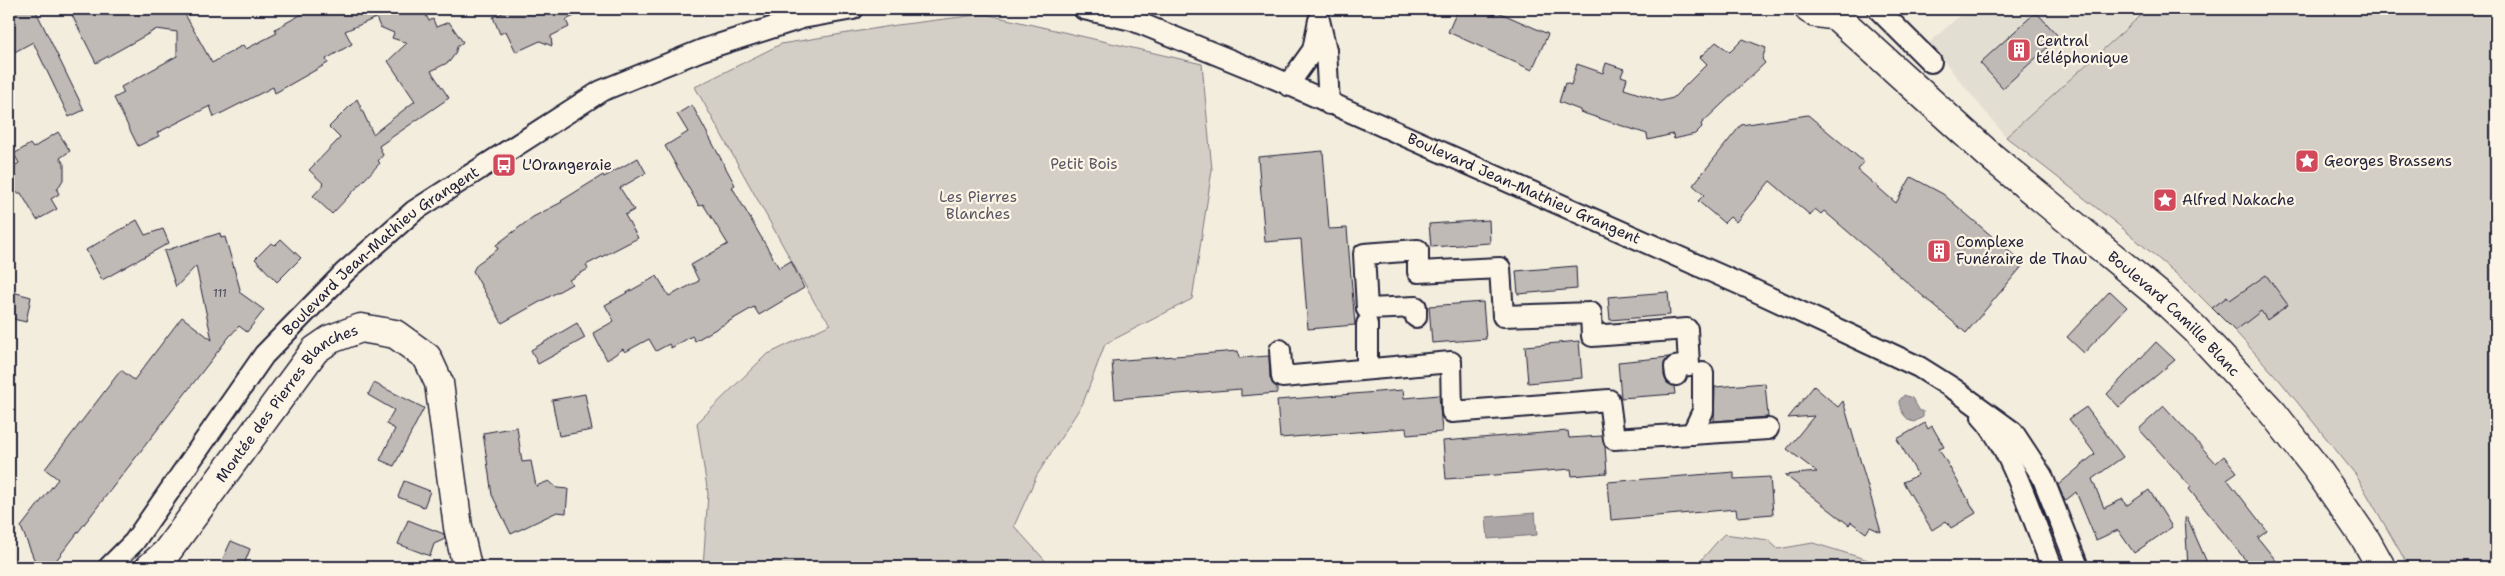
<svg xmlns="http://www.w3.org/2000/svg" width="2505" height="576" viewBox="0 0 2505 576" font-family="'Shantell Sans',sans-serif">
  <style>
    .built { fill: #e3ded2 }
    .green { fill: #d4cfc6; stroke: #7b7880 }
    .water { fill: #aca7a6; stroke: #75727b }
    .building { fill: #bfbab6; stroke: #22223b }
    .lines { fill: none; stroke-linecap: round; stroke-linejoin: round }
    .street-casing { stroke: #22223b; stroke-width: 24 }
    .secondary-casing { stroke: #22223b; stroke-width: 31 }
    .primary-casing { stroke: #22223b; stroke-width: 31 }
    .street { stroke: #fcf5e5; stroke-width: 20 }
    .secondary { stroke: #fcf5e5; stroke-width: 28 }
    .primary { stroke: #fcf5e5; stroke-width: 28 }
    .labels { text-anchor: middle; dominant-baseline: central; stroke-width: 4.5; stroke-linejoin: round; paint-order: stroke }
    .number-label { font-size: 12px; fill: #49485a }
    .poi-label { font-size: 15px; fill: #22223b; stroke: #fcf5e5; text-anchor: start }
    .park-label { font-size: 15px; fill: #575665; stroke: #fcf5e5 }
    .street-label { font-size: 15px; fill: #22223b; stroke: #fcf5e5 }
  </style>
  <rect width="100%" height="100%" fill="#f3edde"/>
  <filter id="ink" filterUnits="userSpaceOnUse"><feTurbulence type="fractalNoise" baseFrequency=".02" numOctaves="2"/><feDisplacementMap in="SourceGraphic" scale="10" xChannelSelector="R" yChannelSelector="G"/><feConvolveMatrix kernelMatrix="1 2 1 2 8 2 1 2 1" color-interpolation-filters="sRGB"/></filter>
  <g filter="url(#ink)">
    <path class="built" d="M1967 9H2126L2136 19 2006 137 1929 43Z"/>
    <g class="green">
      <path d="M2148 9H2496V567H2409L2356 475 2281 382 2235 331 2187 283 2121 227 2006 137Z"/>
      <path d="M985 14 1202 64 1212 170 1192 299 1105 344 1083 403 1037 475 1014 526 1051 567H703L708 494 697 423 766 355 831 324 816 305 695 87 781 44 897 25Z"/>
      <path d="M1724 534 1768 540 1778 549 1813 543 1891 567H1695Z"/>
    </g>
    <g class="water">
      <path d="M1904 395 1912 398 1920 411H1923V417L1914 422C1906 421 1899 409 1899 401Z"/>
      <path d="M1535 513 1537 535 1488 539 1486 517Z"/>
    </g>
    <g class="building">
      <path d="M9 9H35L84 110 69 117 33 42 9 55Z"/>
      <path d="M84 9H136L139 16 155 9H182L212 63 243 45 246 49 277 33 275 29 311 9H423L429 21 433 19 436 27 449 22 463 42 457 47 455 54 449 62 431 71 449 98 379 146 383 155 378 161 380 163 332 214 313 196 324 184 309 170 340 138 329 127 357 99 373 134 415 101 388 61 407 43 392 38 394 33 380 27 376 18 345 31 352 44 326 59 328 63 275 93 273 87 214 117 210 106 157 133 159 136 138 146 114 98 124 93 121 87 177 56V32L157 29 96 63 72 15Z"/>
      <path d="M511 9H588L566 20 569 27 551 36 552 46 540 41 516 52 506 31 500 34 493 17Z"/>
      <path d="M1458 9H1480L1495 15 1496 11 1548 34 1532 70 1448 32Z"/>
      <path d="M2036 12 2059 37 2003 88 1980 63Z"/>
      <path d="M1743 39 1766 48 1762 59 1765 63 1701 124 1702 127 1695 134 1674 139 1673 134 1648 140 1647 134 1580 112V110L1559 102 1565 83 1571 85 1577 64 1603 73 1606 63 1624 69 1621 76 1627 78 1624 89 1661 101 1673 98 1707 64 1700 57 1716 42 1730 52Z"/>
      <path d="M692 105 735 185 732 187 779 268 791 261 804 288 759 315 754 307 695 341 692 336 671 348 669 344 656 351 649 339 625 352 623 349 607 360 593 333 614 321 605 305 657 276 669 296 699 281 691 265 728 244 703 204 699 206 665 146 688 132 677 114Z"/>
      <path d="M1808 115 1864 162 1858 170 1896 203 1911 177 1943 194 2024 264 1966 333 1824 211 1821 214 1815 209 1810 215 1770 181 1736 222 1730 217 1724 223 1698 201 1704 195 1693 185 1741 125Z"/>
      <path d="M58 132 70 151 60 158 64 164V178L57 190 59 194 51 199 57 209 37 220 21 193H16L10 182 16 178 11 168 19 163 14 154 30 144 33 148Z"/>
      <path d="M1323 151 1329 229 1347 228 1355 325 1308 329 1301 239 1265 242 1258 157Z"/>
      <path d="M638 158 646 173 620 188 634 210 625 215 638 238 586 265 588 269 569 280 572 284 502 323 473 271 477 264 498 249 496 245 533 217 562 202 561 201 603 175 604 177Z"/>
      <path d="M137 220 145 235 163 229 169 243 102 280 86 250Z"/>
      <path d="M1489 220 1490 243 1431 247 1429 224Z"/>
      <path d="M220 233 221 238 225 237 240 289 239 292 264 310 247 332 239 326 229 337 51 567 36 564 21 527 58 479 45 469 121 370 134 380 182 317 212 340 196 266 176 287 164 251Z"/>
      <path d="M281 239 301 258 277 282 255 259 271 243 275 245Z"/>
      <path d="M1576 266 1577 289 1518 294 1516 271Z"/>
      <path d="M2266 275 2288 305 2267 320 2261 311 2235 331 2212 308 2227 297 2230 300Z"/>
      <path d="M9 291 31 297 26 322 9 318Z"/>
      <path d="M2110 291 2127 307 2084 353 2067 337Z"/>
      <path d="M1668 292 1670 315 1610 320 1608 297Z"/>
      <path d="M1483 302 1486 339 1432 343 1429 306Z"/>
      <path d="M577 323 585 338 538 364 531 350Z"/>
      <path d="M1579 341 1582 378 1528 383 1525 346Z"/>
      <path d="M2156 342 2175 360 2119 407 2107 394Z"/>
      <path d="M1238 351 1239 358 1269 356 1270 378 1277 388V393L1241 396V389L1115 399 1112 361Z"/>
      <path d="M1669 357 1664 363V376L1667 383 1674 386 1675 394 1621 398 1618 362Z"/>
      <path d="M374 383 424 408 394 466 380 460 395 429 386 424 394 410 368 395Z"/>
      <path d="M1765 383 1768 417 1714 421 1715 387Z"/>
      <path d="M1814 386 1838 407 1843 401 1881 532 1870 527 1866 533 1851 522 1849 525 1785 475 1817 472 1787 449 1814 416 1788 418Z"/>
      <path d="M1403 390 1404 398 1439 395 1442 432 1407 435 1406 428 1280 438 1277 400Z"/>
      <path d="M585 394 592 430 559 436 552 400Z"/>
      <path d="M2164 406 2216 463 2224 456 2237 472 2227 479 2267 531 2258 538 2281 567H2251L2189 489 2191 487 2139 429Z"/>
      <path d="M2086 407 2123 457 2092 479 2104 508 2123 499 2126 506 2149 490 2172 527 2134 553 2118 530 2096 540 2076 492 2065 501 2058 485 2095 454 2069 419Z"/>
      <path d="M1925 423 1928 429 1932 426 1944 447 1939 449 1976 513 1951 528 1946 521 1932 530 1903 482 1918 475 1897 439Z"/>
      <path d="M517 427 522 462 531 461 536 486 549 481 557 488 568 489 566 513 557 512 511 534 492 495 483 433Z"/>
      <path d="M1568 431 1569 438 1602 436 1605 447 1607 473 1572 476 1571 469 1446 479 1443 441Z"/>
      <path d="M1734 472V479L1770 477 1773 514 1737 517 1736 509 1611 520 1608 482Z"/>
      <path d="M404 481 430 491 424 507 398 497Z"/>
      <path d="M2187 517 2209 567H2188L2185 518Z"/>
      <path d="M408 520 444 534 445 539 434 544 430 556 398 544Z"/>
      <path d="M231 541 250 549 243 567H219Z"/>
    </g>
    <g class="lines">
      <g class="street-casing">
        <g id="street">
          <path id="s1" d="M1084 9 1132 20 1267 75 1749 288 1919 367 1954 389 2013 432 2042 476 2078 567"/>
          <path d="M1878 9 1931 62"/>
          <path d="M1288 85 1313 50 1319 20 1326 50 1329 104"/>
          <path d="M1416 317V307L1367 309 1364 254 1418 250V272L1500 268 1503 316 1591 313 1592 336 1687 329 1689 365 1675 367 1676 375"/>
          <path d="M1280 350 1282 377 1451 362 1452 412 1609 400 1614 439 1768 429"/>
          <path d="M1367 369V324"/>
          <path d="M1982 417C2011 447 2035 526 2052 567"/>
          <path d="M1692 434 1703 411V373"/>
          <path id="s2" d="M109 567 134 542 264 355 345 272 414 211 601 91 702 50 802 18 853 9"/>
        </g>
      </g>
      <g class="secondary-casing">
        <g id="secondary">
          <path id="s3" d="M150 567 166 553 315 350 331 339 361 328 395 334 427 357 439 383 458 527 467 567"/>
        </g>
      </g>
      <g class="primary-casing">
        <g id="primary">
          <path d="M1809 9 1816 13 1836 16"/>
          <path id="s4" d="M1831 9 1836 16 1987 153 2160 296 2195 329 2273 413 2317 469 2366 540 2381 567"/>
        </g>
      </g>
      <use href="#street" class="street"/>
      <use href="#secondary" class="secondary"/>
      <use href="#primary" class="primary"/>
    </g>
  </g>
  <defs>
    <g id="building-square" transform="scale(1.25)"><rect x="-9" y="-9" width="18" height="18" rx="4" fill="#d1495b" stroke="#fcf5e5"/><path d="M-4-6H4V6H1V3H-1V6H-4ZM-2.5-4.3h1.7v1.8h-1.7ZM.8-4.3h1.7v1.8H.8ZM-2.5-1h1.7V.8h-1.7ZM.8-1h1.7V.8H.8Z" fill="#fff"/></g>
    <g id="sight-square" transform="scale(1.25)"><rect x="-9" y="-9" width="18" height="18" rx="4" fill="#d1495b" stroke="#fcf5e5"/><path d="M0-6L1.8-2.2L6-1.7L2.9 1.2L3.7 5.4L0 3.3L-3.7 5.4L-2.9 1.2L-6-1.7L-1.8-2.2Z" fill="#fff"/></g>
    <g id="bus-square" transform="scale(1.25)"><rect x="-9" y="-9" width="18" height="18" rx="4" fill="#d1495b" stroke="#fcf5e5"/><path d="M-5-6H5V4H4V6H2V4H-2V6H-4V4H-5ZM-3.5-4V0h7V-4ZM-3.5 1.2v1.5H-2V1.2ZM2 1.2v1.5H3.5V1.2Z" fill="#fff"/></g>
  </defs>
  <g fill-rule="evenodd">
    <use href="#building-square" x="2019" y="50"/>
    <use href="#sight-square" x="2307" y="161"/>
    <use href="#bus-square" x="504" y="165"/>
    <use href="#sight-square" x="2165" y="200"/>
    <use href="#building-square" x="1939" y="251"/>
  </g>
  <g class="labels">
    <g class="number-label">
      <text x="220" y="293">111</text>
    </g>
    <g class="poi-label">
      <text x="2036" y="41">Central<tspan x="2036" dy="17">téléphonique</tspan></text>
      <text x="2324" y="161">Georges Brassens</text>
      <text x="522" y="165">L'Orangeraie</text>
      <text x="2182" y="200">Alfred Nakache</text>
      <text x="1956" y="242">Complexe<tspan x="1956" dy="17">Funéraire de Thau</tspan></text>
    </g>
    <g class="park-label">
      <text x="1084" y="164">Petit Bois</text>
      <text x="978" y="197">Les Pierres<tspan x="978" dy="17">Blanches</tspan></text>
    </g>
    <g class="street-label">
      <text stroke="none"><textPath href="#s1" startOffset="476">Boulevard Jean-Mathieu Grangent</textPath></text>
      <text stroke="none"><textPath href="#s2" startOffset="420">Boulevard Jean-Mathieu Grangent</textPath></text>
      <text stroke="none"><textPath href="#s4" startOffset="459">Boulevard Camille Blanc</textPath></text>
      <text stroke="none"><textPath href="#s3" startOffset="216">Montée des Pierres Blanches</textPath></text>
    </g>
  </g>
  <rect width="2505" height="576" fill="none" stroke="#fcf5e5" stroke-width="30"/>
  <rect x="15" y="15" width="2475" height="546" fill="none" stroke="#22223b" stroke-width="2" filter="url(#ink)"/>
</svg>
